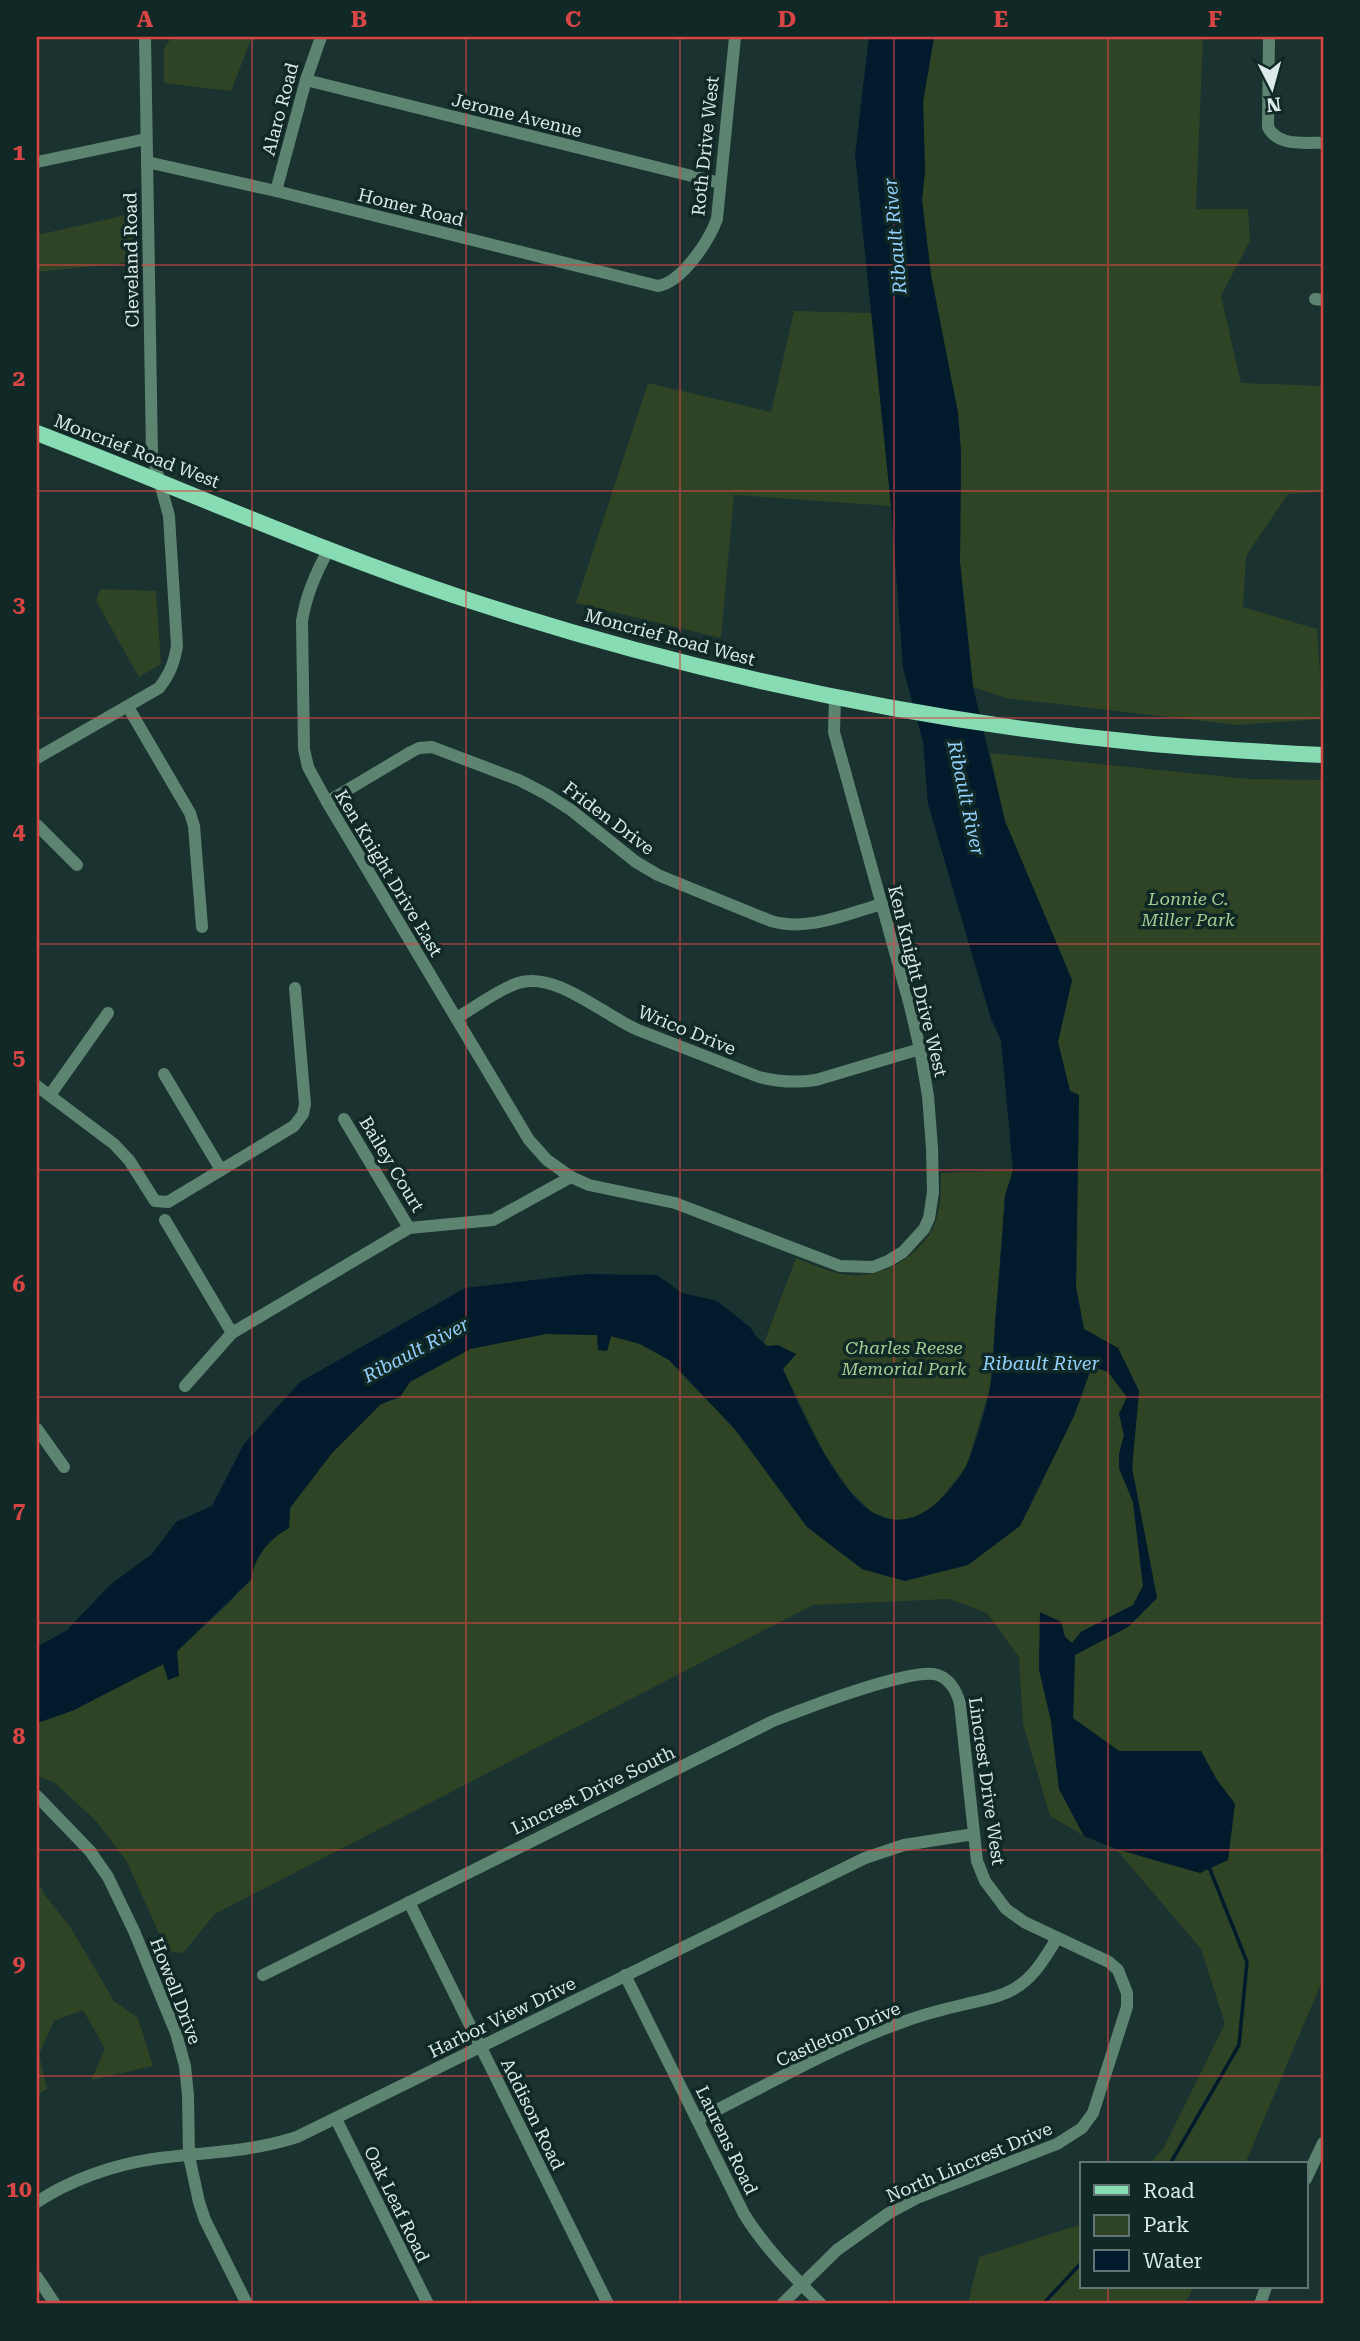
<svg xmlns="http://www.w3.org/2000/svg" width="1360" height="2341" viewBox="0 0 1360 2341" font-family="'Roboto Serif',serif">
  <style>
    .green { fill: #2f4325 }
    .water { fill: #011b2d }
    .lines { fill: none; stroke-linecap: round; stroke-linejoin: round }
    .stream { stroke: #011b2d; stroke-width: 3.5 }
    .minor { stroke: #5d8470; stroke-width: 12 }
    .major { stroke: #87dcb3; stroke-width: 16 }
    .grid { fill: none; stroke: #d74545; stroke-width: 2; stroke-opacity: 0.55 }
    .labels { text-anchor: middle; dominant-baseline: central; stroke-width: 7; stroke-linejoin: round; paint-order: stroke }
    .street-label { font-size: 18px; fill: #dbe9e8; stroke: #102826 }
    .park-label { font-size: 18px; font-style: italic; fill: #a6cd93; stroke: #102826 }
    .water-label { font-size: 19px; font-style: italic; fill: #93d0fd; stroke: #102826 }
    .neatline { fill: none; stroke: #d74545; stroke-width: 2.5 }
    .grid-label { font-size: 23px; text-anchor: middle; font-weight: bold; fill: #d74545 }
  </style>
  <rect width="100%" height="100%" fill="#1a3230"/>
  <g class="green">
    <path d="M172 37H252L231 91 164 83V48Z"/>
    <path d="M934 37H1203L1196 209H1248L1250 241 1221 296 1241 383 1323 386V492L1288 494 1246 556 1243 607 1317 629 1323 719 1237 725 1006 698 973 687 960 562 961 452 958 413 931 275 922 200 925 171 923 102Z"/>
    <path d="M131 214 134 262 37 272V235Z"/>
    <path d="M794 311 872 313 891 506 734 495 721 638 576 603 648 383 771 412Z"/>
    <path d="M100 589 156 591 161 664 139 677 96 601Z"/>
    <path d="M990 753 1249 779 1323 780V1979L1245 2164H1149L1163 2149 1225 2024 1201 1949 1116 1849 1201 1873 1235 1804 1217 1780 1201 1752 1119 1751 1073 1719 1075 1655 1128 1627 1157 1598 1132 1468 1139 1391 1118 1348 1084 1329 1076 1287 1079 1095 1070 1091 1058 1042 1072 980 1005 821Z"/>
    <path d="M1013 1170 1005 1196 990 1388 966 1467 934 1507 916 1517 895 1521 872 1512 851 1492 824 1453 783 1369 796 1354 768 1346 764 1343 796 1258C812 1264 830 1273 848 1275 884 1279 927 1253 937 1217 941 1203 941 1188 941 1173Z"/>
    <path d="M546 1334 598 1335 607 1351 611 1336 640 1344 669 1360 735 1430 807 1527 1020 1526 1074 1416 1092 1366 1108 1372 1127 1397 1119 1414 1124 1435 1119 1454V1468L1133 1502 1143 1586 1133 1605 1081 1632 1072 1643 1065 1637 1061 1622 1040 1613 1039 1669 1051 1721 1059 1789 1084 1836 1050 1816 1023 1724 1019 1657 987 1613 949 1599 813 1605 215 1914 183 1953 167 1951 126 1860 95 1820 54 1782 37 1776V1723L74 1710 164 1664 233 1599 271 1538 289 1528 290 1508 332 1453 381 1404 400 1397 410 1382 470 1349Z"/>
    <path d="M37 1880 45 1895 71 1928 114 2001 138 2018 153 2066 91 2080 105 2049 83 2010 54 2021 39 2054 47 2089 37 2095Z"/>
    <path d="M1082 2224V2287H1193L1188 2299 1181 2304H968L979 2257Z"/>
  </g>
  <path class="water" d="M869 37H934L923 102 925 171 922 200 931 275 958 413 961 452 960 562 973 687 1005 821 1072 980 1058 1042 1070 1091 1079 1095 1076 1287 1084 1329 1118 1348 1139 1391 1132 1468 1157 1598 1128 1627 1075 1655 1073 1718 1119 1751H1201L1217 1780 1235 1804 1228 1860 1200 1873 1116 1849 1084 1836 1059 1789 1051 1721 1039 1669 1040 1612 1061 1622 1065 1637 1072 1643 1081 1632 1133 1605 1143 1586 1133 1502 1119 1468V1454L1124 1435 1119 1414 1127 1397 1108 1372 1092 1366 1074 1416 1020 1526 968 1565 905 1581 862 1569 807 1527 735 1429 669 1360 640 1344 611 1336 607 1351 598 1350 597 1335 546 1334 470 1349 410 1382 400 1397 381 1404 332 1453 290 1508 289 1528C270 1539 253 1556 252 1579L177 1651 179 1676 168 1680 163 1664 74 1710 37 1723V1647L67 1630 110 1585 152 1554 176 1522 212 1506 244 1444 300 1382 465 1288 585 1274 657 1275 682 1293 717 1301 750 1327 755 1335 767 1346 778 1345 796 1354 783 1369C800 1408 836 1489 872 1512 910 1536 946 1500 965 1468 972 1457 988 1401 990 1387 994 1366 994 1344 995 1323 999 1281 1002 1238 1005 1196L1013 1170 1001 1040 991 1019 928 804 923 742 903 668 891 506 855 155Z"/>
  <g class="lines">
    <g class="stream">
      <path d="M1170 2164 1239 2045 1247 1962 1209 1867"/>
      <path d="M1043 2304 1082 2262"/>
    </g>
    <g class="minor">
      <path d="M1269 37 1268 127C1278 147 1304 142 1323 143"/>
      <path d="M306 80 720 183"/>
      <path d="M37 162 146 139"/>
      <path d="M147 162 276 191 658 286C682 282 709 241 717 219L735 37"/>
      <path d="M276 191 306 80 321 37"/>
      <path d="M1315 299 1323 300"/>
      <path d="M329 549C316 572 306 595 302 621L304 749 308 767 327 802 529 1140 547 1160 571 1177"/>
      <path d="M128 707 190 813 194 826 202 927"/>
      <path d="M37 758 159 688C170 674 174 663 177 646L169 516 152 454 145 37"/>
      <path d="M327 802 411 752 419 748 432 747 519 780 546 794 571 810 636 862 658 875 771 921C808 932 846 914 882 904"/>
      <path d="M37 825 77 865"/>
      <path d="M456 1018C476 1007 497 990 518 983 556 971 603 1015 638 1030L759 1077C778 1082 796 1083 816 1080L920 1049"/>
      <path d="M164 1074 221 1170"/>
      <path d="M37 1086 114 1144 129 1160 155 1201 168 1202 294 1126 303 1114 305 1104 295 988"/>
      <path d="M50 1095 108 1013"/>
      <path d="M344 1119 409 1228"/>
      <path d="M165 1220 232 1333"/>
      <path d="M185 1386 232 1333 409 1228 493 1220 571 1177 589 1185 675 1203 840 1266 873 1267 888 1261 903 1252 924 1229 929 1218 933 1192 932 1148 928 1096 920 1049 910 1006 834 732 835 697"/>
      <path d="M37 1429 64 1467"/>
      <path d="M37 1796 90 1851 108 1877 134 1931 176 2033 185 2066 188 2095 189 2156 199 2202 205 2220 247 2304"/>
      <path d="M409 1902 608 2304"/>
      <path d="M263 1975 773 1721C801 1710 914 1666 938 1675 951 1680 957 1692 960 1704L977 1861 985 1881 1006 1909 1024 1922 1109 1962 1118 1970 1127 1993V2007L1093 2113 1082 2128 1057 2144 917 2198 889 2213 837 2250 782 2304"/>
      <path d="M625 1975 744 2214C765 2248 793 2276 821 2304"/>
      <path d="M336 2119 428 2304"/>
      <path d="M697 2120C764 2087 830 2048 900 2023 921 2015 944 2009 966 2004 982 2000 998 1998 1012 1990 1033 1979 1045 1958 1057 1938"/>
      <path d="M1306 2179 1323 2143"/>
      <path d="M37 2202C70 2180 113 2165 153 2159 203 2152 247 2153 297 2137L865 1858 904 1845 974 1834"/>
      <path d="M37 2277 55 2304"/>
      <path d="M1260 2304 1266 2287"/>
    </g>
    <path class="major" d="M37 433C180 488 322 552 468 600 686 671 914 721 1143 743 1203 749 1263 752 1323 755"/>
  </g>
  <path class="grid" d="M252 37V2304M466 37V2304M680 37V2304M894 37V2304M1108 37V2164M37 265H1323M37 491H1323M37 718H1323M37 944H1323M37 1170H1323M37 1397H1323M37 1623H1323M37 1850H1323M37 2076H1323M1108 2287V2304"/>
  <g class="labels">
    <g class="street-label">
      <text transform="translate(280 109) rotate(-75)">Alaro Road</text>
      <text transform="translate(517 115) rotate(14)">Jerome Avenue</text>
      <text transform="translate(705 146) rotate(-84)">Roth Drive West</text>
      <text transform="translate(411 207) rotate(14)">Homer Road</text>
      <text transform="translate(131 260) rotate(-91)">Cleveland Road</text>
      <text transform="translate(137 451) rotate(21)">Moncrief Road West</text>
      <text transform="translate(670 637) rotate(15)">Moncrief Road West</text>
      <text transform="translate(609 818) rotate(37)">Friden Drive</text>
      <text transform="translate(389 873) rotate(59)">Ken Knight Drive East</text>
      <text transform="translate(918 981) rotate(76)">Ken Knight Drive West</text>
      <text transform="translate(687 1030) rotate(22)">Wrico Drive</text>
      <text transform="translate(392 1164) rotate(59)">Bailey Court</text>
      <text transform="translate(987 1781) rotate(82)">Lincrest Drive West</text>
      <text transform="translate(593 1790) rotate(-26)">Lincrest Drive South</text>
      <text transform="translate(176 1991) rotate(69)">Howell Drive</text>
      <text transform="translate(502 2017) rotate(-26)">Harbor View Drive</text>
      <text transform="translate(838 2034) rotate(-24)">Castleton Drive</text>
      <text transform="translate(533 2114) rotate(64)">Addison Road</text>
      <text transform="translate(727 2140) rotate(64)">Laurens Road</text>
      <text transform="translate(969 2162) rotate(-23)">North Lincrest Drive</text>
      <text transform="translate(397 2204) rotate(64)">Oak Leaf Road</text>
    </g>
    <g class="park-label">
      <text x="1188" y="898">Lonnie C.<tspan x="1188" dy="21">Miller Park</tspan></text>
      <text x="904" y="1347">Charles Reese<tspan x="904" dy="21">Memorial Park</tspan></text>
    </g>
    <g class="water-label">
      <text transform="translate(895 236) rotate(-95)">Ribault River</text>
      <text transform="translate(966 798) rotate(78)">Ribault River</text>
      <text transform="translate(416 1350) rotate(-28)">Ribault River</text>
      <text x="1041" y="1363">Ribault River</text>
    </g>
  </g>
  <rect width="1360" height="2341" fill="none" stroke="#102826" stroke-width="77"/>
  <rect x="1080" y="2162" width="228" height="126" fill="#102826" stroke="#617574" stroke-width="2"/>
  <rect x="1094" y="2185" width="35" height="10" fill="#87dcb3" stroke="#617574" stroke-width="2"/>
  <text x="1143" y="2198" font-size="21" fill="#dbe9e8">Road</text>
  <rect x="1094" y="2215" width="35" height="21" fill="#2f4325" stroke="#617574" stroke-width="2"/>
  <text x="1143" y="2232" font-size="21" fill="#dbe9e8">Park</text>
  <rect x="1094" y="2250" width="35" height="21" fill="#011b2d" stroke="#617574" stroke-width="2"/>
  <text x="1143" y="2268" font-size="21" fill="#dbe9e8">Water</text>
  <g transform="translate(1272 88) rotate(174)" stroke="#102826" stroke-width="5" paint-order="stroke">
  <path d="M0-5L12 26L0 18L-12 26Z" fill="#dbe9e8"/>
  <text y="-10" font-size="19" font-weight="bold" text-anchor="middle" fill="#dbe9e8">N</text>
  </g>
  <rect x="38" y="38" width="1284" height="2264" class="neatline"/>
  <g class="grid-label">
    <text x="145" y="27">A</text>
    <text x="359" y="27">B</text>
    <text x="573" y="27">C</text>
    <text x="787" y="27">D</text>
    <text x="1001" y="27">E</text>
    <text x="1215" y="27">F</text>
    <text x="19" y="160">1</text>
    <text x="19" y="386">2</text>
    <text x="19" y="612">3</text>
    <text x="19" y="839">4</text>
    <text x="19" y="1065">5</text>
    <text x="19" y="1292">6</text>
    <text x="19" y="1518">7</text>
    <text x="19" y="1744">8</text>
    <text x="19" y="1971">9</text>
    <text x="19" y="2197">10</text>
  </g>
</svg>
